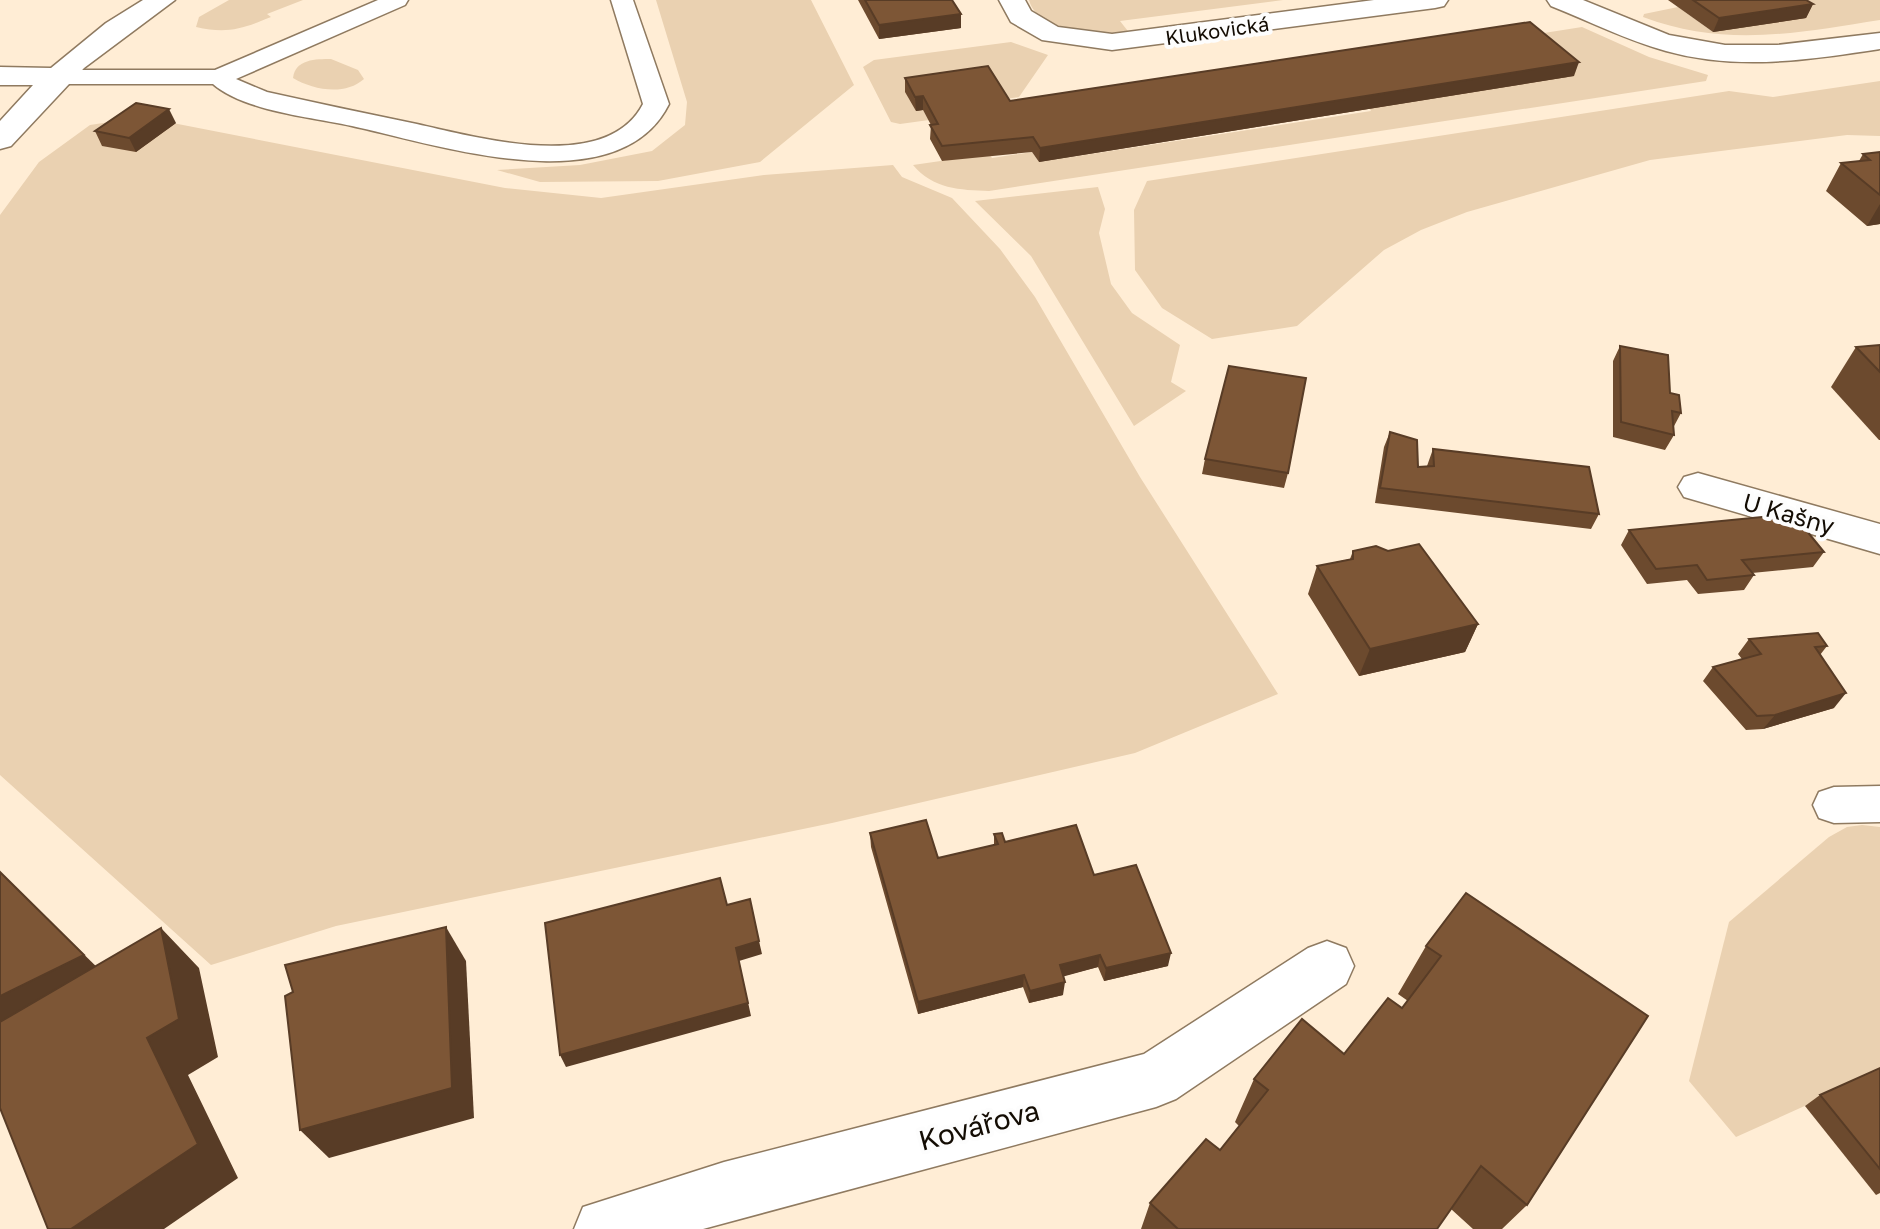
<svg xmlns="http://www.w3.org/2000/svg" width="1880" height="1229" viewBox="0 0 1880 1229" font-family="'Golos Text',sans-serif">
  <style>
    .green { fill: #ead1b1 }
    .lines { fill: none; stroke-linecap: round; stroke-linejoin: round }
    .service-casing { stroke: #8f7a60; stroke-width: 3 }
    .minor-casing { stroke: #8f7a60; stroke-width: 3 }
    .tertiary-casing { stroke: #8f7a60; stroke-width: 3 }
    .service { fill: #fff; fill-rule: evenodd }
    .minor { fill: #fff; fill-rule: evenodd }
    .tertiary { fill: #fff; fill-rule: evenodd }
    .wall { fill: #6c4a2e }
    .shaded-wall { fill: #583c26 }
    .building { fill: #7d5636; stroke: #583c26; stroke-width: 2 }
    .labels { text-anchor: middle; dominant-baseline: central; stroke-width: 8; stroke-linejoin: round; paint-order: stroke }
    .far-street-label { font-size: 20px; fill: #130c03; stroke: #fdfdfd }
    .street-label { font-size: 24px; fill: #130c03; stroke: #fdfdfd }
    .near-street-label { font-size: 28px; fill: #130c03; stroke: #fdfdfd }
  </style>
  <rect width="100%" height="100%" fill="#ffedd5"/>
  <g class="green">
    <path d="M229 0H303L267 14 271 17C242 29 227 34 196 27L199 17Z"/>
    <path d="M656 0H811L854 85 760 162 658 181 540 182 497 170 580 165 652 151 685 125 687 102Z"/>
    <path d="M1029 0H1283L1120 21 1131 35C1103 35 1038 34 1029 0Z"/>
    <path d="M1778 0H1880V20C1796 33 1726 48 1643 17L1644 14 1678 7 1713 32Z"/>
    <path d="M1582 27 1649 57 1708 75 1706 81 989 191C960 190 933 189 913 165L989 154 992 158 1032 152 1039 162 1371 111 1369 107 1525 36Z"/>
    <path d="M1011 42 1048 55 1019 97 915 111 923 110 929 120 900 124 891 122 863 67 874 60Z"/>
    <path d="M331 59 358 70 364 79C345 96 313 90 293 78 295 59 316 59 331 59Z"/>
    <path d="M1880 81V136L1847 135 1650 160 1467 212 1421 230 1384 250 1297 326 1212 339 1162 308 1135 270 1134 210 1147 181 1729 91 1773 97Z"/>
    <path d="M142 117 505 188 601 198 764 175 893 165 902 177 952 198 1000 249 1035 297 1140 477 1278 694 1135 753 832 823 336 926 211 965 0 775V215L39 162 90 125Z"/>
    <path d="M1098 187 1105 209 1099 233 1111 284 1132 313 1180 345 1171 382 1186 391 1134 426 1031 256 975 201Z"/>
    <path d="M1862 825 1880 827V1072L1736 1137 1689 1081 1729 922 1829 837 1847 827Z"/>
  </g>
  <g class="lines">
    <g class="service-casing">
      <g id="service">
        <path d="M378 0H408L405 5 236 79 267 92C316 103 364 113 412 123 473 136 606 176 643 104L611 0H633L669 104C618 206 435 144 352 126 311 117 244 111 213 84H56L47 82 44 77 47 72 56 70H215Z"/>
        <path d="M1880 786V822L1834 823 1819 818 1813 805 1819 792 1834 787Z"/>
      </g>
    </g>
    <g class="minor-casing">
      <g id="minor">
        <path d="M999 0H1025L1031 11 1058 27 1112 34 1374 0H1448L1444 6 1435 8 1112 50 1042 40 1011 22Z"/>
        <path d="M1547 0H1583L1669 35 1725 45H1777L1880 33V49C1808 60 1737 71 1666 51 1626 40 1589 21 1551 6Z"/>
        <path d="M1698 473 1880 524V554L1684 497 1678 487 1684 477Z"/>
        <path d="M1327 941 1346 948 1354 966 1346 984 1176 1099 1156 1107 703 1229H574L583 1207 724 1162 1144 1054 1308 948Z"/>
      </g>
    </g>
    <g class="tertiary-casing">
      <path id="tertiary" d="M143 0H175L84 68 11 146 0 149V121L33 85H0V67L51 68 106 23Z"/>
    </g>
    <use href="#service" class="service"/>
    <use href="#minor" class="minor"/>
    <use href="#tertiary" class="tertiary"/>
  </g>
  <g class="wall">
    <path d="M858 0H952L961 28 879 39Z"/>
    <path d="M1668 0H1806L1813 4 1806 18 1713 32Z"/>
    <path d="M1574 76 1039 162 1032 152 942 161 930 139 931 125 923 110 916 111 905 92V78L1010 101Z"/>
    <path d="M176 123 136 152 102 146 95 131Z"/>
    <path d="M1880 152V224L1867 226 1826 191 1841 163 1859 161 1863 154Z"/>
    <path d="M1880 345V440H1879L1831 387 1856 347Z"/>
    <path d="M1620 346 1670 393 1681 413 1673 428 1674 435 1665 450 1613 437V361Z"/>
    <path d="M1390 432 1418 467 1427 466 1433 449 1599 514 1591 529 1375 503 1384 447Z"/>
    <path d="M1205 459 1288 473 1284 488 1202 474Z"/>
    <path d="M1629 530 1824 552 1813 567 1752 573 1754 575 1744 590 1698 594 1687 580 1647 584 1621 545Z"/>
    <path d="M1353 551 1478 624 1465 652 1359 676 1308 594 1317 566 1350 559Z"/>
    <path d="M1749 639 1827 646 1820 655 1834 708 1763 729 1746 730 1703 681 1713 667 1742 659 1738 654Z"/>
    <path d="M870 833 938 858 994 845V834L1005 842 1094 875 1168 966 1104 981 1098 967 1063 976V995L1029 1003 1023 987 918 1014 871 847Z"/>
    <path d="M1466 893 1527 1205 1502 1229H1473L1451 1209 1437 1229H1141L1150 1203 1220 1150 1239 1126 1235 1122 1254 1079 1344 1054 1402 1008 1408 1001 1398 994 1426 946Z"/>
    <path d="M1880 1068V1193L1876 1195 1805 1106 1820 1095Z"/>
  </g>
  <g class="shaded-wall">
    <path d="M1813 4 1806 18 1713 32 1719 18Z"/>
    <path d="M961 14V28L879 39V25Z"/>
    <path d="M1579 62 1574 76 1039 162 1040 148Z"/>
    <path d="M923 96V110L916 111 915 97Z"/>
    <path d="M169 109 176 123 136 152 129 138Z"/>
    <path d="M1880 204V224L1867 226Z"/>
    <path d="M1478 624 1465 652 1359 676 1370 649Z"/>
    <path d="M1846 693 1834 708 1763 729 1775 715Z"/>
    <path d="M0 872 110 980 0 1034Z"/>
    <path d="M446 927 466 961 474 1118 329 1158 300 1130Z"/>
    <path d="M161 928 199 968 218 1057 188 1075 238 1178 164 1229H71L147 1038Z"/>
    <path d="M759 941 762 954 739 961 751 1016 566 1067 560 1055 736 948Z"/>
    <path d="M1171 953 1168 966 1104 981 1106 968Z"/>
    <path d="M1100 955 1098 967 1058 978 1060 965Z"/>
    <path d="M1024 975 1023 987 918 1014V1002Z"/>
    <path d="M1065 982 1063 995 1029 1003 1030 991Z"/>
  </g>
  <g class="building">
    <path d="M865 0H952L961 14 879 25Z"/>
    <path d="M1693 0H1806L1813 4 1719 18Z"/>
    <path d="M1530 22 1579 62 1040 148 1033 137 942 146 930 125 938 124 923 96 915 97 905 78 988 66 1010 101Z"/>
    <path d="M136 103 169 109 129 138 95 131Z"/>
    <path d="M1880 152V195L1841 163 1870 160 1863 154Z"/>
    <path d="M1880 345V372L1856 347Z"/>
    <path d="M1620 346 1668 355 1670 393 1679 395 1681 413 1672 411 1674 435 1621 422Z"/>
    <path d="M1229 366 1306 378 1288 473 1205 459Z"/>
    <path d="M1390 432 1417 440 1418 467 1434 466 1433 449 1589 467 1599 514 1380 488Z"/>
    <path d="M1793 514 1824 552 1742 560 1754 575 1707 580 1697 565 1656 569 1629 530Z"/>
    <path d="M1419 544 1478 624 1370 649 1317 566 1353 559V551L1376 546 1388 551Z"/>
    <path d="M1818 633 1827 646 1815 647 1846 693 1775 715 1757 716 1713 667 1761 654 1749 639Z"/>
    <path d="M926 820 938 858 998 844 994 834 1002 833 1005 842 1076 825 1094 875 1136 865 1171 953 1106 968 1100 955 1060 965 1065 982 1030 991 1024 975 918 1002 870 833Z"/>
    <path d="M0 872 84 955 0 996Z"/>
    <path d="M720 878 727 905 750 899 759 941 736 948 748 1003 560 1055 545 923Z"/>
    <path d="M1466 893 1648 1016 1527 1205 1481 1166 1437 1229H1178L1150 1203 1206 1139 1220 1150 1268 1090 1254 1079 1302 1019 1344 1054 1388 998 1402 1008 1441 956 1426 946Z"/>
    <path d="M446 927 452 1088 300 1130 285 996 293 992 285 965Z"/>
    <path d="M161 928 179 1019 147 1038 198 1144 71 1229H48L0 1108V1022Z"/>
    <path d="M1880 1068V1169L1820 1095Z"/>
  </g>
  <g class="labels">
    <g class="far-street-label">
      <text transform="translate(1217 30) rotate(-8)">Klukovická</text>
    </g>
    <g class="street-label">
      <text transform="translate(1789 513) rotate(16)">U Kašny</text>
    </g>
    <g class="near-street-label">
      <text transform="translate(979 1125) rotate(-15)">Kovářova</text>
    </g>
  </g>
</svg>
